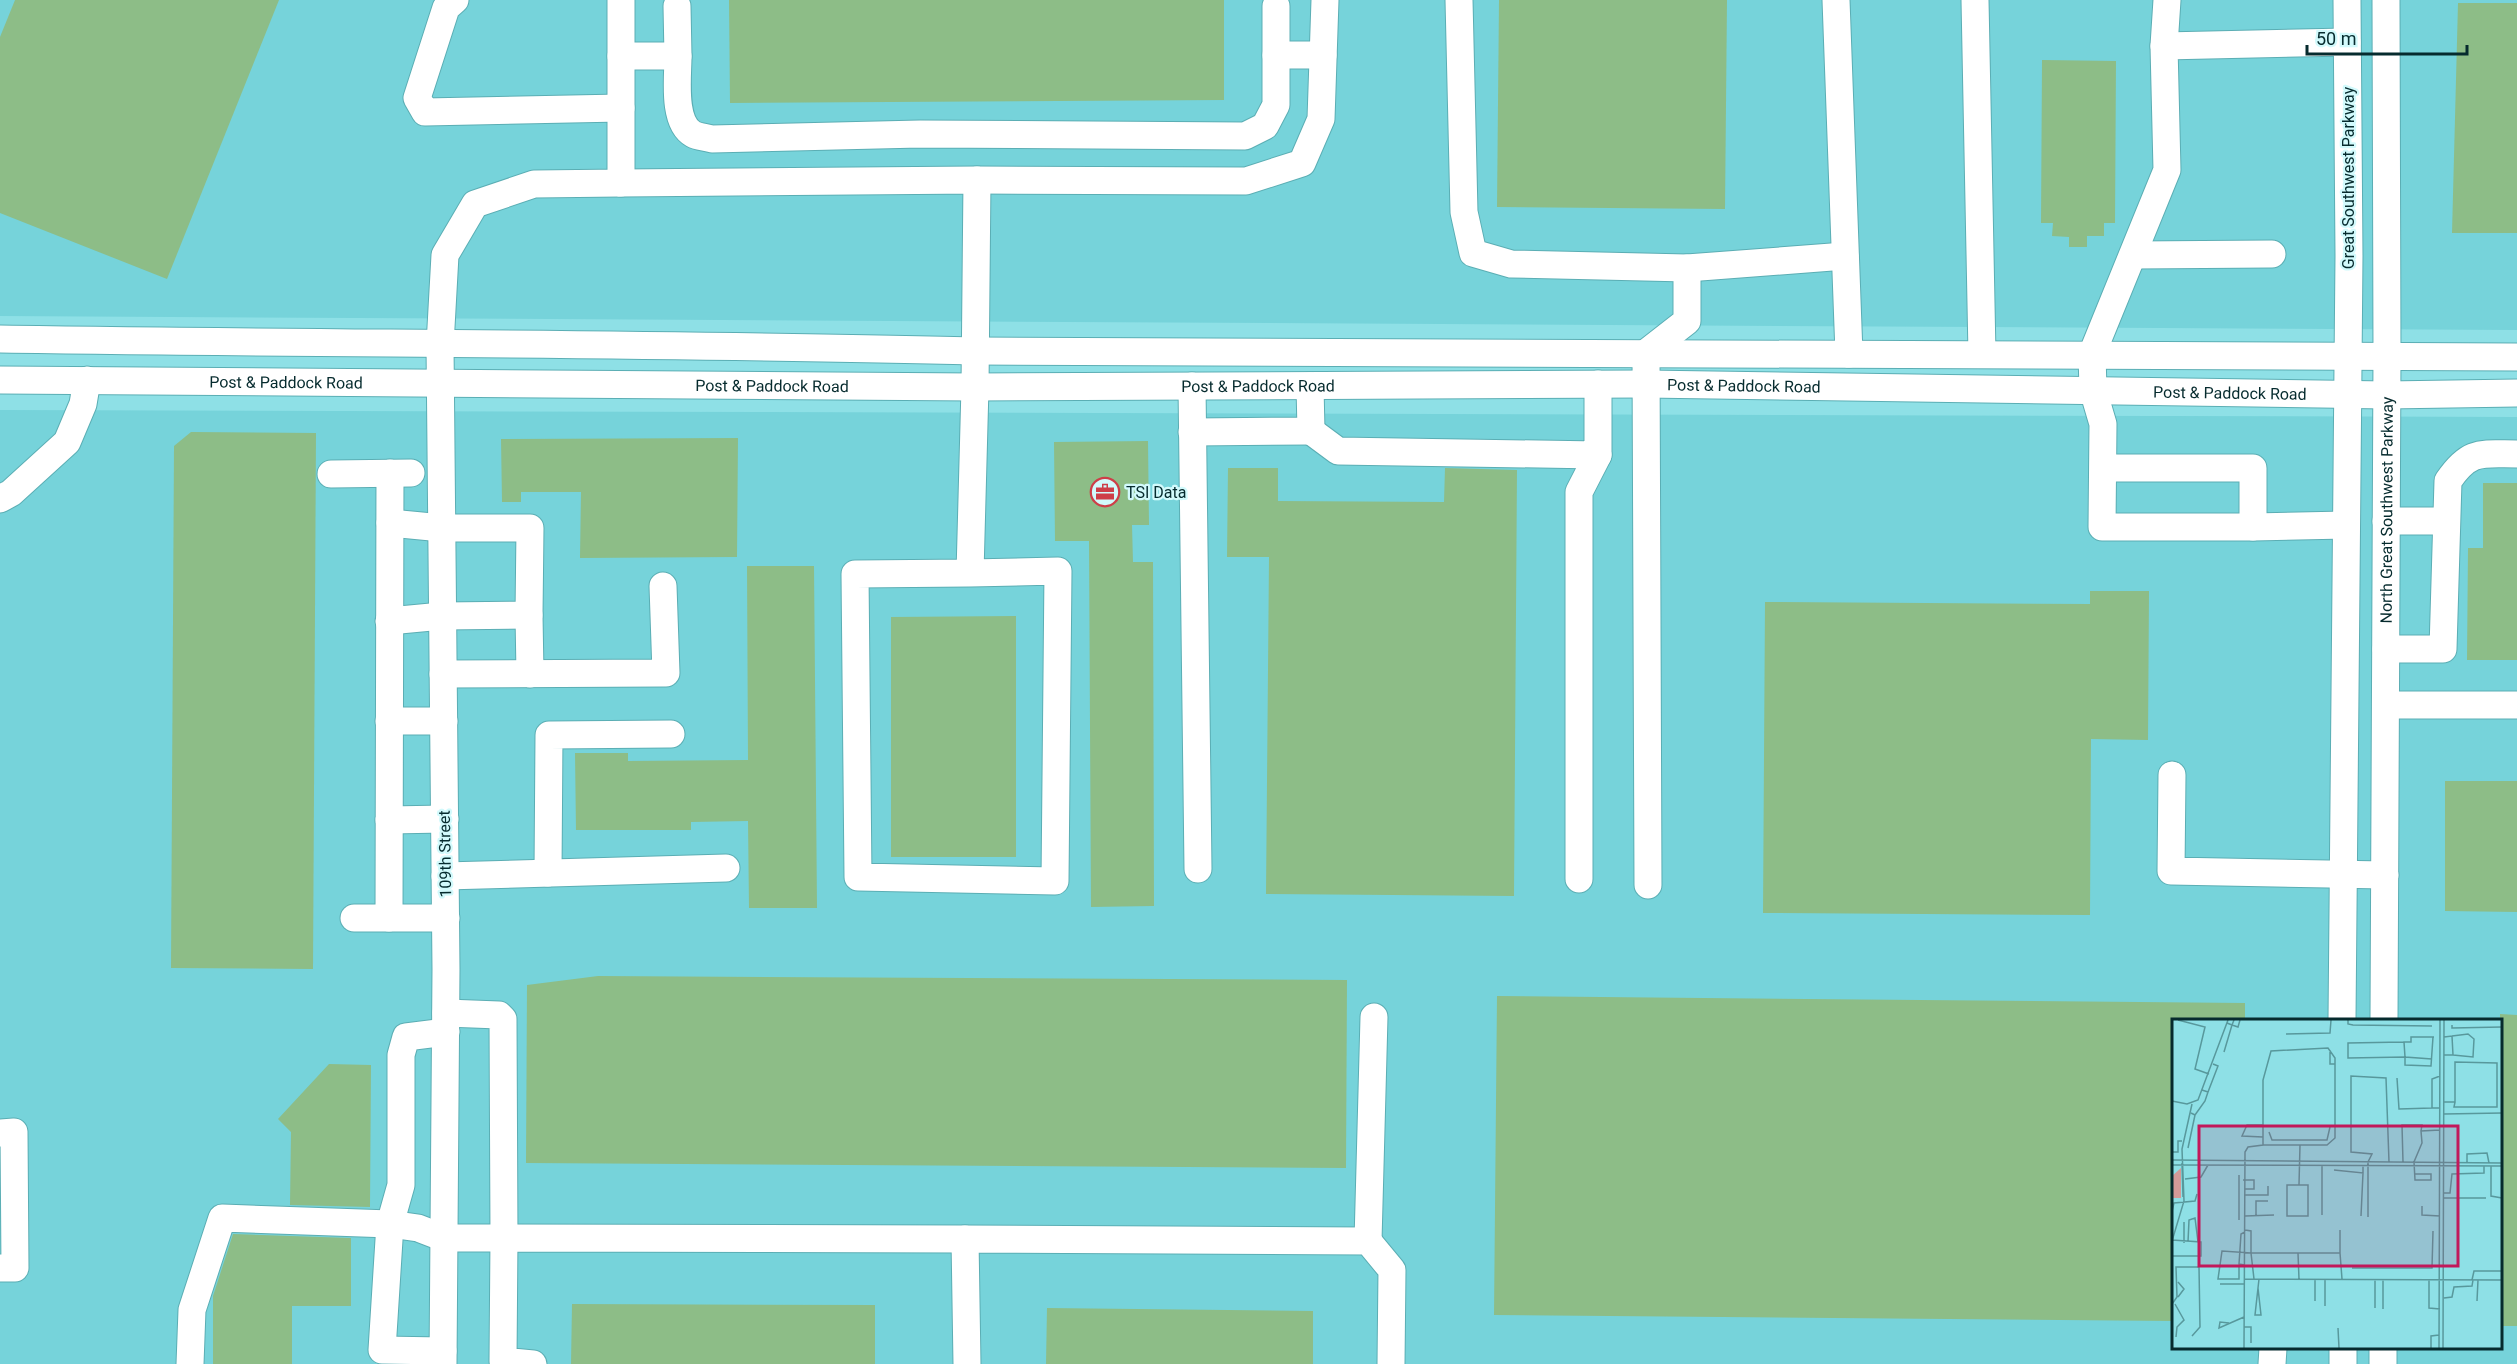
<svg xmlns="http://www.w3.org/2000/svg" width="2517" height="1364" viewBox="0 0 2517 1364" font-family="Roboto,sans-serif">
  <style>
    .built { fill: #76d3da; fill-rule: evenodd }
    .building { fill: #8dbd87 }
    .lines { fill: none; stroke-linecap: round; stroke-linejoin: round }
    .minor-casing { stroke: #5baeb4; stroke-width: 29 }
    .minor { stroke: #fff; stroke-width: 27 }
    .labels { text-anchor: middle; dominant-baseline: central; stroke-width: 4.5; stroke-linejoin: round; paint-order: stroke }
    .street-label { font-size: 16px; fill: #062b2e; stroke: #d2fafc }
    .poi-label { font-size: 16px; fill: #062b2e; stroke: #d2fafc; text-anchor: start }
    .inset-road { fill: none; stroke: #58989c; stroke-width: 1.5 }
    .view { fill: #c2185b; fill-opacity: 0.15; stroke: #c2185b; stroke-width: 3 }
    .inset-edge { fill: none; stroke: #062b2e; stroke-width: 3 }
  </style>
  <rect width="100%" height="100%" fill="#8ee0e6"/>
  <g class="built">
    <path d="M0 0H2517V330L0 316Z"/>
    <path d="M0 410 2517 417V1364H0ZM2174 1020H2500V1348H2174Z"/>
  </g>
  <g class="building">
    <path d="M15 0H279L167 279 0 213V37Z"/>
    <path d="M729 0H1224V100L730 103Z"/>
    <path d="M1499 0H1727L1725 209 1497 207Z"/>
    <path d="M2458 3H2517V233H2452Z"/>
    <path d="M2042 60 2116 61 2115 223H2104V236H2087V247H2069V237L2052 236 2053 223H2041Z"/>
    <path d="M191 432 316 433 313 969 171 968 174 446Z"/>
    <path d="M738 438 737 557 580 558 581 492H521V502H502L501 439Z"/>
    <path d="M1148 441 1149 525H1132L1133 562H1153L1154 906 1091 907 1089 541H1055L1054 442Z"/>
    <path d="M1228 468H1278V501L1444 502 1445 468 1517 470 1514 896 1266 894 1269 557H1227Z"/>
    <path d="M2483 483H2517V660H2467L2468 548H2483Z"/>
    <path d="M747 566H814L817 908H749L748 821 691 822V830H576L575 753H628V761L748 760Z"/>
    <path d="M2090 591H2149L2148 740 2091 739 2090 915 1763 913 1765 602 2090 604Z"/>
    <path d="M1016 616V857H891V617Z"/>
    <path d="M2445 781H2517V912L2445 911Z"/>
    <path d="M598 976 1347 980 1346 1168 526 1163 527 985Z"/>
    <path d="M1497 996 2245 1003V1020H2174V1321L1494 1315Z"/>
    <path d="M2500 1014 2517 1015V1326H2500Z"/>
    <path d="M329 1064 371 1065 370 1207 290 1205 291 1132 278 1119Z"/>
    <path d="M233 1234 351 1238V1306H292V1364H213V1296Z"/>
    <path d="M572 1304 875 1305V1364H571Z"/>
    <path d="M1047 1308 1313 1311V1364H1046Z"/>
  </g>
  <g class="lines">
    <g class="minor-casing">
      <g id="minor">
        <path d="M455 0 446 8 417 98 425 112 621 108"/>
        <path d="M1459 0 1464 212 1473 253 1511 264 1687 268V321L1646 353 1648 885"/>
        <path d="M1836 0 1849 354"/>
        <path d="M1975 0 1982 354"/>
        <path d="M2164 46 2167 0"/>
        <path d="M1276 55H1323"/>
        <path d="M621 56H678L677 6"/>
        <path d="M678 56C678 77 672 122 693 134 698 137 706 137 712 139L920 134 1245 136 1265 126 1276 105V6"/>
        <path d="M977 180 1246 181 1302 163 1321 119 1325 0"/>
        <path d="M621 183 977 180 975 387 970 573 1058 571 1055 881 858 877 855 574 970 573"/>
        <path d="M2134 255 2272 254"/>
        <path d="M1687 268 1845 256"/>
        <path d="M0 339C325 344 651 343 976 351L2517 357"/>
        <path id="s1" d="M0 380 975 387 1646 384 2387 395 2517 393"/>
        <path d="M1192 386 1198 869"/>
        <path d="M1311 431 1338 451 1598 455V384"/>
        <path d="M1192 432 1311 431 1310 386"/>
        <path d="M2103 468H2253V527H2102L2103 424 2093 390 2092 354 2167 170 2164 46 2347 42"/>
        <path d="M331 474 411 473"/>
        <path d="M0 499 11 493 67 442 83 404 87 380"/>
        <path d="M2386 521H2446"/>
        <path d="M2253 527 2346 525"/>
        <path d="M529 615 530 674"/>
        <path d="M389 621 442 616 529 615 530 528H442L390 523"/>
        <path d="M2386 649H2443L2448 481C2470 449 2481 454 2517 454"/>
        <path d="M443 674 666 673 663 586"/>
        <path d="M2386 705H2517"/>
        <path d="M389 721H444"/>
        <path d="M2172 775 2171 871 2385 875"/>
        <path d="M389 820 445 819"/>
        <path d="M548 873 549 735 671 734"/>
        <path d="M445 876 726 868"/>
        <path d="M1579 879V492L1598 455"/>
        <path d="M354 918H446"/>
        <path d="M389 918 390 473"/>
        <path d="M2342 1020 2349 256 2347 0"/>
        <path id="s2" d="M2384 1020 2387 355 2386 0"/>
        <path d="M0 1133 14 1132 15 1268H0"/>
        <path d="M1368 1241 1374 1017"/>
        <path d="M443 1351 382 1350 390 1224 401 1185V1055L406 1037 446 1032"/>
        <path d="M190 1364 192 1310 222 1218 390 1224 418 1228 444 1238H504L503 1019 499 1015 446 1013"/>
        <path d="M443 1364 446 969 440 345 445 255 475 204 534 184 621 183V0"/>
        <path d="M533 1364 503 1361 504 1238 965 1239"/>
        <path d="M967 1364 965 1239 1368 1241 1392 1270 1391 1364"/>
        <path d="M2272 1364 2273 1348"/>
        <path d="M2343 1364V1348"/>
        <path d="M2383 1364V1348"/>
      </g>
    </g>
    <use href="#minor" class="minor"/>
  </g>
  <defs>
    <g id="office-ring" transform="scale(1.5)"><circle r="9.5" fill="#d2fafc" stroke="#ce3e48" stroke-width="1.5"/><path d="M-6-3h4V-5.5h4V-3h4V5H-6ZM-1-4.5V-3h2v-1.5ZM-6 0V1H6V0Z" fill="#ce3e48"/></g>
  </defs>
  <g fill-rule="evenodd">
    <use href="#office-ring" x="1105" y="492"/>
  </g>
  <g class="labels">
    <g class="street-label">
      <text transform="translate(2348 178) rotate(-90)">Great Southwest Parkway</text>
      <text stroke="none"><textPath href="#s1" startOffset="286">Post &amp; Paddock Road</textPath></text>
      <text stroke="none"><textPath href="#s1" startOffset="772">Post &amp; Paddock Road</textPath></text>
      <text stroke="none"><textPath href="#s1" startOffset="1744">Post &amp; Paddock Road</textPath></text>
      <text stroke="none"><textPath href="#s1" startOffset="1258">Post &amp; Paddock Road</textPath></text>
      <text stroke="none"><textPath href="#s1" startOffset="2230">Post &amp; Paddock Road</textPath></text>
      <text stroke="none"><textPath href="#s2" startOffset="510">North Great Southwest Parkway</textPath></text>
      <text transform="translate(445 854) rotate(-91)">109th Street</text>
    </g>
    <g class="poi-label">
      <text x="1126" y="492">TSI Data</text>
    </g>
  </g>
  <g transform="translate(2172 1019)">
    <rect width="330" height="330" fill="#8ee0e6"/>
    <path d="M9 149V179H0V157Z" fill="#d49a98"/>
    <path class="inset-road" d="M6 1 33 8 23 50 37 55M62 1 60 6 66 8 68 1M176 1V5L181 6 260 7M280 6V9L330 8M114 15 158 14 159 1M280 17 296 15 302 20 301 38 281 36M272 18 280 17 281 36H272M232 23 176 24V39L233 38V46L259 47 261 18M158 31V45H163M52 33 60 6 55 4M260 40 233 38 232 23H239V18H262M268 57 260 60V89H268M225 59 227 90 260 89M36 73 46 47 41 45M0 82 15 85 26 81 56 1M272 83H283V43L325 44V88H282L283 83M19 94 23 96 33 82 36 73 30 71M272 95 330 94M91 106H75L70 117 91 118M97 113 100 121H155L158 108M91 126H128L127 166H136V197H115V166H127M16 129 23 96M0 133H6V122H10M0 141 330 144M231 143 230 106H250L249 112M10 144 11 178M295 144V135L315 134 317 144M0 146 330 147M150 147V196M319 147V177L330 179M162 151 191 154V146M243 155H259V161H243L242 143 250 124 249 112 268 111M13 160 29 158 36 146M71 161H82V170H73M272 174H278L280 155 312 154V147M73 176H96V167M272 179H314M250 187V196L268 197M0 192 2 184 23 182 25 175M73 197 102 196M84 197V182H96M189 197 191 154M196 198V143L200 135 179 133V57L214 59 217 143M67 201V156M0 222 12 182 10 130 20 85M16 223 17 201 23 199 26 223M12 224V203M168 234V211M0 237H29V223L0 221M67 245V260H46L50 232 79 234V212L73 211M73 246 67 245 69 215 73 213M180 249H260L261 212M73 260 330 261M82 260 79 234H126M127 260 126 234H168L170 260M143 260V282M211 261V290M257 261V289L268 290M300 261 302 252H330M6 263 12 270 6 278M48 265H73M86 269 89 296H83L87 260M272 279 280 278 282 268 300 267 301 261M305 282 306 261M0 285 5 278 4 248H27L28 308 20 317M3 285 12 301 5 308 4 318M153 287V260M203 289V261M57 304 48 303 47 309 72 298M72 308H79V324M166 309 167 329M72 329 73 133 76 128 91 126V61L99 32 156 29 163 39V119L155 126H128M259 329V317L267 316M267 329 268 1M271 329 272 1"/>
    <path class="view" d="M27 107H286V247H27Z"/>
    <rect width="330" height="330" class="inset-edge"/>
  </g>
  <path d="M2307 45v9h160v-9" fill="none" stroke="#062b2e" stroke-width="3"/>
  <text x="2316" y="45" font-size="18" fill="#062b2e" stroke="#d2fafc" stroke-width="4.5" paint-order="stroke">50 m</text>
</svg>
